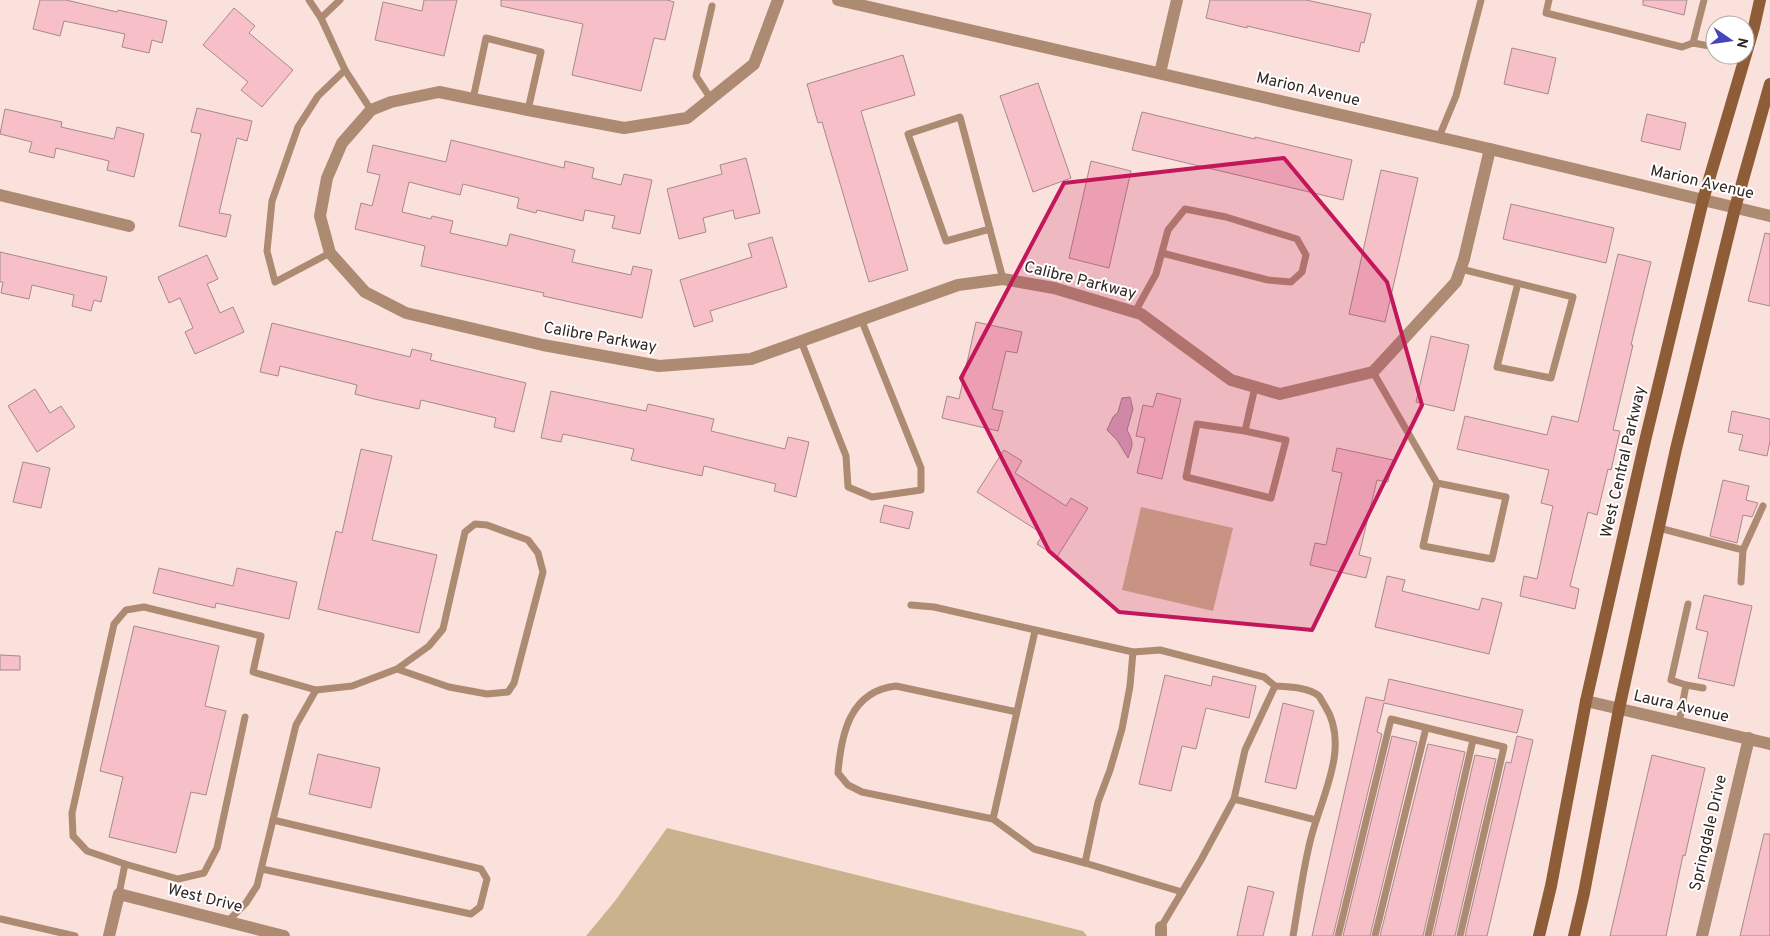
<svg xmlns="http://www.w3.org/2000/svg" width="1770" height="936" viewBox="0 0 1770 936" font-family="Overpass,sans-serif">
  <style>
    .green { fill: #cab28d }
    .water { fill: #d3a4bc; stroke: #a37e8e }
    .building { fill: #f7c0c8; stroke: #a6898c }
    .lines { fill: none; stroke-linecap: round; stroke-linejoin: round }
    .lane { stroke: #ad8a72; stroke-width: 7 }
    .street { stroke: #ad8a72; stroke-width: 12 }
    .secondary { stroke: #8e5c37; stroke-width: 12 }
    .marked { fill: #c2185b; fill-opacity: 0.2; stroke: #c2185b; stroke-width: 4; stroke-linejoin: round }
    .labels { text-anchor: middle; dominant-baseline: central; stroke-width: 4; stroke-linejoin: round; paint-order: stroke }
    .street-label { font-size: 16px; fill: #322623; stroke: #fff }
  </style>
  <rect width="100%" height="100%" fill="#fbe1dc"/>
  <g class="green">
    <path d="M1141 507 1233 528 1213 611 1122 590Z"/>
    <path d="M667 828 1083 931 1087 936H586L615 901Z"/>
  </g>
  <path class="water" d="M1130 397 1133 409 1127 430C1134 443 1133 444 1128 458L1117 440 1107 430 1113 417 1118 412 1122 398Z"/>
  <g class="building">
    <path d="M40 0H66L117 12 118 10 167 21 162 43 152 40 149 53 122 47 125 34 88 26 64 21 60 36 33 29Z"/>
    <path d="M424 0H457L444 56 375 40 383 2 422 11Z"/>
    <path d="M501 0H667L674 2 665 40 654 38 641 91 572 75 583 24 501 6Z"/>
    <path d="M1210 0H1306L1371 14 1364 43 1361 42 1359 52 1247 26V28L1206 18Z"/>
    <path d="M1643 0H1687L1684 15 1643 5Z"/>
    <path d="M234 8 255 26 249 33 293 70 262 107 241 90 248 82 203 45Z"/>
    <path d="M1512 48 1556 58 1548 94 1504 84Z"/>
    <path d="M903 55 915 95 861 111 908 270 869 282 822 122 818 123 807 84Z"/>
    <path d="M1038 83 1071 178 1033 192 1000 96Z"/>
    <path d="M197 108 252 121 247 141 237 138 219 213 231 215 226 237 179 226 201 134 191 132Z"/>
    <path d="M5 109 62 122 61 127 114 139 117 127 144 134 134 177 107 170 109 161 56 148 54 158 29 152 32 142 0 134Z"/>
    <path d="M1142 112 1255 139V137L1352 160 1343 200 1132 150Z"/>
    <path d="M1647 114 1686 123 1680 150 1641 141Z"/>
    <path d="M451 140 564 168 565 161 594 168 592 178 621 185 624 174 652 180 640 234 612 228 615 216 585 210 583 221 537 210 536 213 517 208 519 198 463 184 460 195 409 182 402 212 431 219 432 216 453 221 450 233 507 246 510 234 575 250 572 262 631 275 633 266 652 270 642 318 543 296 544 293 421 266 425 246 355 229 361 203 372 206 380 175 367 172 373 145 446 162Z"/>
    <path d="M746 158 760 213 735 219 733 210 703 218 706 232 679 239 667 189 722 174 720 165Z"/>
    <path d="M1091 161 1131 171 1109 268 1069 258Z"/>
    <path d="M1381 170 1418 178 1385 322 1349 314Z"/>
    <path d="M1511 204 1614 228 1606 263 1503 239Z"/>
    <path d="M1765 233 1770 234V306L1748 301Z"/>
    <path d="M772 237 787 287 710 311 713 321 694 327 680 280 752 257 748 244Z"/>
    <path d="M0 252 107 277 101 302 94 300 91 311 72 306 74 295 32 285 29 299 1 293 3 282H0Z"/>
    <path d="M1618 254 1651 262 1631 345H1633L1613 430 1620 431 1611 470 1608 469 1597 515 1588 512 1570 586 1579 589 1575 609 1520 596 1524 576 1537 579 1553 506 1541 503 1549 470 1457 449 1465 416 1547 435 1552 416 1578 422Z"/>
    <path d="M207 255 218 279 207 284 220 313 233 307 244 332 195 354 185 332 193 328 180 298 169 303 158 277Z"/>
    <path d="M976 322 1022 332 1017 353 1006 351 992 409 1003 411 998 431 942 418 947 396 959 399Z"/>
    <path d="M272 323 410 357 412 349 432 354 430 360 526 383 514 432 494 427 496 418 421 400 419 409 374 399 355 394 357 385 280 366 278 376 260 372Z"/>
    <path d="M1431 336 1469 345 1454 411 1416 402Z"/>
    <path d="M35 389 50 413 61 406 75 427 37 452 8 406Z"/>
    <path d="M551 391 646 411 648 404 714 419 711 431 785 449 788 437 809 442 796 497 774 491 776 484 704 466 702 476 631 460 634 449 563 434 561 442 541 438Z"/>
    <path d="M1157 393 1181 399 1162 479 1137 473 1145 438 1136 436 1143 405 1153 407Z"/>
    <path d="M1732 411 1770 419V441L1767 456 1739 450 1743 435 1728 432Z"/>
    <path d="M1337 448 1393 460 1388 482 1377 480 1359 555 1371 558 1366 578 1310 565 1315 543 1326 545 1342 473 1332 471Z"/>
    <path d="M361 449 392 456 372 540 437 555 419 633 318 609 336 531 342 533Z"/>
    <path d="M1004 450 1022 461 1015 473 1066 506 1071 498 1088 508 1057 557 1037 544 1043 534 977 492Z"/>
    <path d="M23 462 50 468 41 508 13 502Z"/>
    <path d="M1723 480 1749 486 1746 500 1758 503 1752 517 1743 515 1737 543 1710 536Z"/>
    <path d="M884 505 913 512 909 529 880 522Z"/>
    <path d="M159 568 233 586 237 568 297 582 289 619 216 603 215 608 153 593Z"/>
    <path d="M1387 576 1405 580 1402 591 1479 610 1482 598 1502 603 1489 654 1375 627Z"/>
    <path d="M1704 595 1752 606 1734 686 1698 678 1708 632 1696 629Z"/>
    <path d="M134 626 219 646 205 706 226 711 206 795 191 792 176 853 109 837 123 777 100 771Z"/>
    <path d="M0 655 20 656V670H0Z"/>
    <path d="M1165 675 1211 686 1213 676 1256 686 1249 718 1206 708 1196 749 1182 746 1171 791 1139 784Z"/>
    <path d="M1389 679 1523 710 1517 733 1384 703 1377 732 1382 734 1333 936H1312L1366 697 1384 701Z"/>
    <path d="M1283 703 1314 711 1296 789 1265 782Z"/>
    <path d="M1392 736 1417 742 1370 936H1343Z"/>
    <path d="M1517 736 1533 740 1487 936H1465L1506 762 1511 763Z"/>
    <path d="M1428 744 1465 752 1423 936H1380Z"/>
    <path d="M318 754 380 768 371 808 309 794Z"/>
    <path d="M1475 755 1496 759 1455 936H1433Z"/>
    <path d="M1652 755 1705 768 1694 816 1685 856 1683 855 1666 936H1610Z"/>
    <path d="M1764 834H1770V936H1740Z"/>
    <path d="M1248 886 1274 892 1263 936H1237Z"/>
  </g>
  <g class="lines">
    <g class="lane">
      <path d="M309 0 321 18 345 70 371 110"/>
      <path d="M1549 0 1546 13 1682 47 1693 43"/>
      <path d="M1704 0 1693 43 1715 47"/>
      <path d="M321 18 340 0"/>
      <path d="M473 99 486 38 541 52 528 110"/>
      <path d="M711 99 696 76 712 6"/>
      <path d="M1439 137 1456 96 1481 0"/>
      <path d="M990 229 946 241 908 134 960 117 1003 279"/>
      <path d="M330 253 275 282 267 251 272 201 298 127 318 96 345 70"/>
      <path d="M1461 269 1573 297 1551 378 1497 367 1518 283"/>
      <path d="M1135 312 1156 274 1168 230 1185 209 1226 217 1297 239 1306 255 1302 272 1291 282 1268 280 1162 253"/>
      <path d="M801 341 846 456 848 487 872 497 921 490V468L861 319"/>
      <path d="M1373 372 1437 483 1423 546 1492 559 1506 497 1437 483"/>
      <path d="M1245 431 1286 440 1271 498 1186 477 1197 424 1245 431 1255 387"/>
      <path d="M1659 528 1743 550 1741 582"/>
      <path d="M1743 550 1763 506"/>
      <path d="M911 605 934 607 1133 652 1160 650 1264 677 1275 686 1245 750 1234 799 1201 860 1161 927"/>
      <path d="M1686 685 1703 688"/>
      <path d="M1275 686C1288 687 1308 687 1319 696 1321 699 1323 703 1325 706 1350 745 1323 794 1312 834 1303 867 1299 902 1293 936"/>
      <path d="M316 690 352 686 397 669 429 646 443 629 465 532 475 524 487 525 528 540 538 553 543 572 514 683 508 692 487 694 449 687 397 669"/>
      <path d="M1017 712 896 686C850 691 841 734 838 773L848 785 862 792 993 819 1035 631"/>
      <path d="M1679 723 1686 685 1671 680 1688 604"/>
      <path d="M1234 799 1316 820"/>
      <path d="M993 819 1034 849 1085 863 1098 802 1110 770 1122 729 1130 686 1133 652"/>
      <path d="M1085 863 1182 892"/>
      <path d="M125 864 178 879 204 873 217 848 245 717"/>
      <path d="M262 869 471 914 480 907 487 879 481 869 273 820"/>
      <path d="M119 894 125 864 87 851 73 836 72 813 114 624 126 610 144 607 261 636 253 672 316 690 296 725 257 886 246 903 227 922"/>
      <path d="M1 919 75 936"/>
      <path d="M1338 936 1391 719 1504 747 1460 936"/>
      <path d="M1375 936 1426 728"/>
      <path d="M1428 936 1473 740"/>
    </g>
    <g class="street">
      <path d="M778 0 754 64 687 118 624 128 528 110 439 92 391 102 371 110 342 143 327 178 320 216 330 253 365 292 406 313 543 345 659 366 751 359 958 285 1003 279 1054 288 1141 314 1231 380 1280 394 1373 372 1456 282 1464 259 1490 149"/>
      <path d="M838 0 1490 149 1770 216"/>
      <path d="M1160 73 1177 0"/>
      <path d="M0 195 129 226"/>
      <path d="M1586 701 1770 744"/>
      <path d="M1161 927V936"/>
      <path d="M109 936 119 894 284 936"/>
      <path d="M1702 936 1749 738"/>
    </g>
    <g class="secondary">
      <path d="M1539 936 1551 886 1586 701 1645 441 1703 200 1754 27 1760 0"/>
      <path d="M1574 936 1584 893 1619 709 1676 449 1735 208 1770 84"/>
    </g>
  </g>
  <path class="marked" d="M1284 158 1387 282 1422 405 1312 630 1119 612 1049 551 961 378 1064 183Z"/>
  <g class="labels">
    <g class="street-label">
      <text transform="translate(1308 90) rotate(13)">Marion Avenue</text>
      <text transform="translate(1702 183) rotate(13)">Marion Avenue</text>
      <text transform="translate(1080 281) rotate(14)">Calibre Parkway</text>
      <text transform="translate(600 338) rotate(10)">Calibre Parkway</text>
      <text transform="translate(1624 462) rotate(-77)">West Central Parkway</text>
      <text transform="translate(1681 707) rotate(13)">Laura Avenue</text>
      <text transform="translate(1709 833) rotate(-77)">Springdale Drive</text>
      <text transform="translate(205 899) rotate(14)">West Drive</text>
    </g>
  </g>
  <g transform="translate(1730 40) rotate(103)"><circle r="24" fill="#ffffff" stroke="#ada8a7"/>
  <path d="M0-4L9 19L0 12L-9 19Z" fill="#4545ba"/>
  <text y="-8" font-size="14" font-weight="bold" text-anchor="middle" fill="#322623">N</text>
  </g>
</svg>
